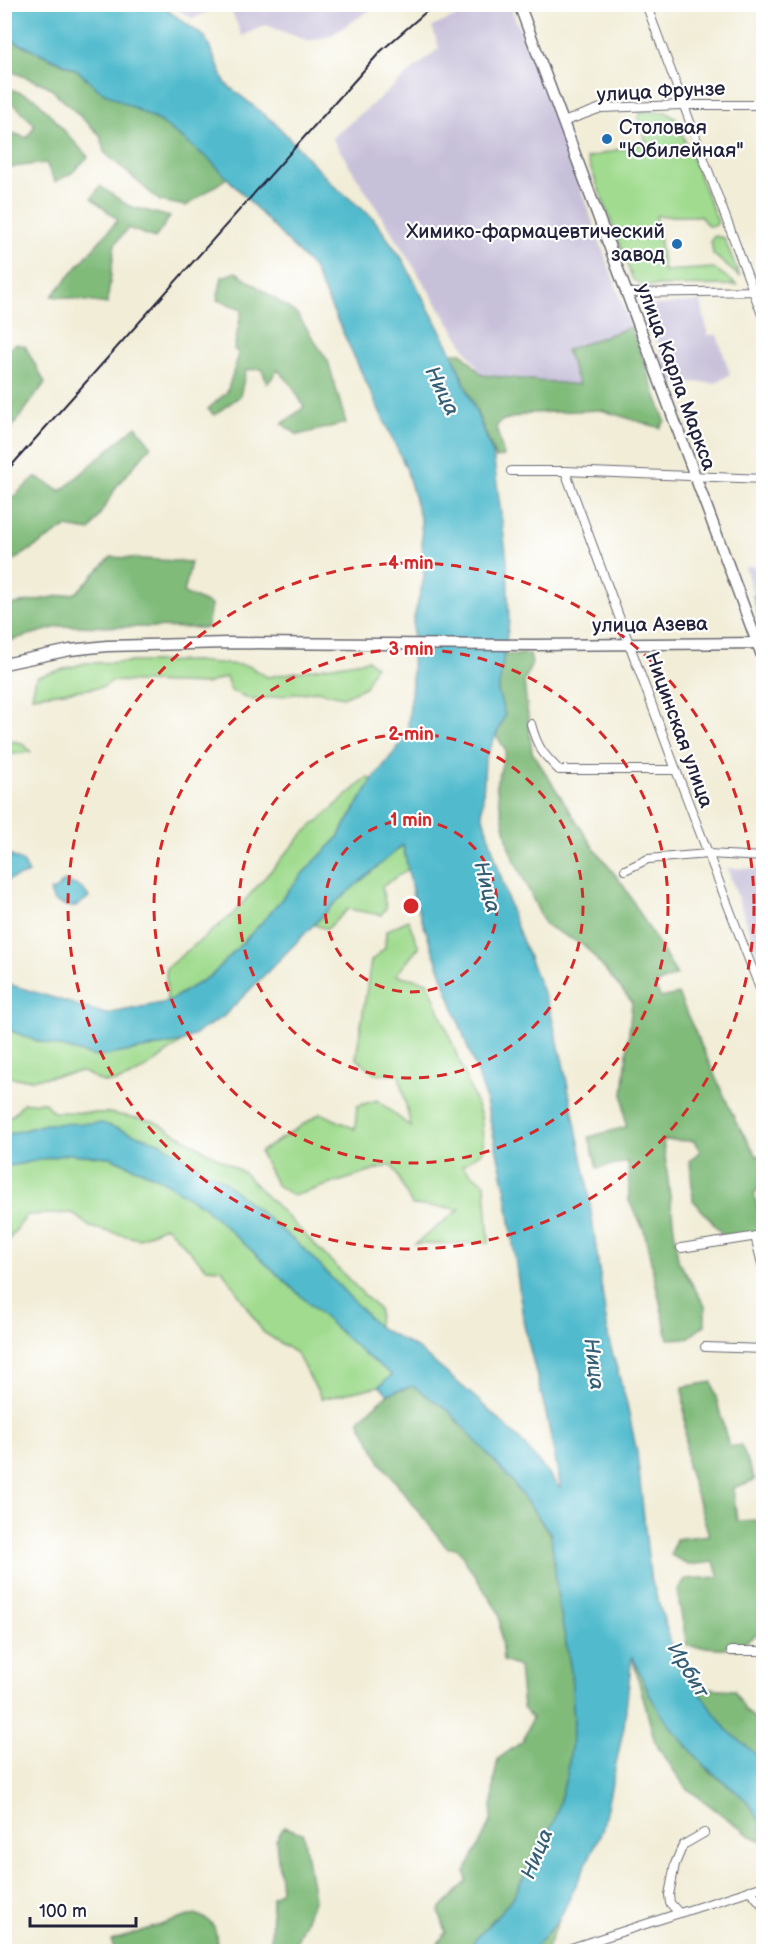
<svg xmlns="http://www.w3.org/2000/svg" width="768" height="1956" viewBox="0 0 768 1956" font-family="'Balsamiq Sans',sans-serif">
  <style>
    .industrial { fill: #c7c0d9 }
    .green { fill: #a0db8f; stroke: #617e65; stroke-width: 1.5 }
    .forest { fill: #80bb7a; stroke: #516e5a; stroke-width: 1.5 }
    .water { fill: #51bbcd; stroke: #3a6e84; stroke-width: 1.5 }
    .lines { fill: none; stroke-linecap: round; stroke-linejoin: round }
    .minor-casing { stroke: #6a6972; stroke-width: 10 }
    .tertiary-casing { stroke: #6a6972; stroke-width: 13 }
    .minor { stroke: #fff; stroke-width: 8 }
    .tertiary { stroke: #fff; stroke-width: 10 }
    .rail { stroke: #22223b; stroke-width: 2 }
    .ring { fill: none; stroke: #d62828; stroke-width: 3; stroke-dasharray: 10 8 }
    .poi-dot { fill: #1f6fb2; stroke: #fff; stroke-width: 2 }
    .labels { text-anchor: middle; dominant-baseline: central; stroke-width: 4.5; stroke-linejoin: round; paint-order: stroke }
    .street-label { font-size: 20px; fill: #22223b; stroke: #fff }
    .poi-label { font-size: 20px; fill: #22223b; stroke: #fff; text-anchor: start }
    .water-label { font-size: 21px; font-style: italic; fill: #355f75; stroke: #fff }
    .centre { fill: #d62828; stroke: #fff; stroke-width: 3 }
    .ring-label { font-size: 18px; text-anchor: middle; font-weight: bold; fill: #d62828; stroke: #fff; stroke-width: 4.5; stroke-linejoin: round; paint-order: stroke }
  </style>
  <rect width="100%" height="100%" fill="#fff"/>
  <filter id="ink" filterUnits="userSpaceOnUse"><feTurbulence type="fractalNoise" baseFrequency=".0167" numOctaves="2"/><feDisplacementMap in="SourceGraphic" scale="12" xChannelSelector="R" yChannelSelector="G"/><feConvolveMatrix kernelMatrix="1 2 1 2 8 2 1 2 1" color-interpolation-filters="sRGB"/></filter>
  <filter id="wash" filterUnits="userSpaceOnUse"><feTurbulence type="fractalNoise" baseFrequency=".008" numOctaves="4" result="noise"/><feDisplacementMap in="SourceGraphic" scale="24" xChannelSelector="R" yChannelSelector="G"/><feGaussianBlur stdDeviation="1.35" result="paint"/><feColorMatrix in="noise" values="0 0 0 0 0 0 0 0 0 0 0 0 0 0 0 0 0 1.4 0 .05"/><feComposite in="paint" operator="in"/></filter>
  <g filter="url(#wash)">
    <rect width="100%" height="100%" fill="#f1edd7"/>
    <g class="industrial">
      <path d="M171 5H221L193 19Z"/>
      <path d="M229 5H378L330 36 308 41 266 25 242 36Z"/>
      <path d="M481 5H510L561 135 631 327 566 349 580 385 482 375 332 138 439 48 432 27Z"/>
      <path d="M701 301 708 335H717L730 374 716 383 682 382 670 386 647 306Z"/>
      <path d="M745 566H763V594L753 596Z"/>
      <path d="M727 868 763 869V967L750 933Z"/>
    </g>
    <g class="green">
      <path d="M641 112H666L676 119 718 222 715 226H708L700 216H656L664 271 714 268 737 285 645 286 633 280 587 158 646 142 638 117Z"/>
      <path d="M715 236 724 238 740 277 713 254 711 240Z"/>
      <path d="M368 660 375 666 365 687 343 697 316 691 253 700 231 691 226 677 206 684 112 681 103 687 32 696 36 677 85 663 196 661 249 666 267 677Z"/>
      <path d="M5 740 22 743 31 752 5 755Z"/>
      <path d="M367 778 373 779 337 839 304 872 265 919 212 975 167 1002 166 968 232 915 303 834Z"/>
      <path d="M403 845 408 869 382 887 386 908 381 915 348 909 327 929 314 925 335 902Z"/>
      <path d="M408 920 419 947 396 975 428 982 481 1116 484 1150 462 1166 485 1184 489 1243 415 1244 460 1209 412 1205 392 1165 293 1196 276 1184 260 1152 321 1113 355 1129 357 1106 377 1100 411 1127 399 1075 375 1074 356 1058 371 961 385 948 386 931Z"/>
      <path d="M4 1028 31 1039 97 1057 182 1042C162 1056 129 1086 104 1082 95 1081 88 1071 79 1072 53 1076 30 1083 5 1076Z"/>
      <path d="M44 1102 53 1112 109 1113 154 1121 243 1172 379 1310 378 1327 304 1249 222 1180 46 1124 5 1135V1117L13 1115 23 1103Z"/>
      <path d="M68 1154 110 1157 158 1178 203 1206 364 1354 392 1375 379 1386 322 1399 296 1353 263 1332 222 1269 206 1268 166 1226 139 1239 90 1227 72 1213 27 1215 5 1245V1167Z"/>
    </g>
    <g class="forest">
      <path d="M4 37 77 70 99 90 161 122 211 161 227 178 186 206 160 201 104 152 100 135 48 86 5 69Z"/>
      <path d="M5 87 35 98 88 157 72 173 55 182 46 163 5 168V133L7 131 27 138 35 125 16 106 5 100Z"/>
      <path d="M100 186 129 206 170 217 155 238 128 228 115 244 107 304 52 296 118 220 92 198Z"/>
      <path d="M236 272 297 314 328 361 346 423 298 435 282 424 304 407 291 384 278 370 267 384 262 369 246 370 240 396 214 415 208 409 227 392 239 354 234 349 242 309 217 300 222 277Z"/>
      <path d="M631 327 665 421 660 428 601 410 530 413 501 421 496 427 504 456 496 458 452 353H462L482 375 579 385 566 350Z"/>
      <path d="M15 344 25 346 45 383 5 437V353Z"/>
      <path d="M136 426 151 446 117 486 90 531 66 527 5 566V504L36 477 61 491Z"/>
      <path d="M111 557 191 562 184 593 211 605 207 628 61 626 5 642V606L76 593Z"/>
      <path d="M763 594 764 630H762L753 596Z"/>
      <path d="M530 654 532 663 524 682 532 752 591 844 623 885 677 975 654 985 661 998 678 994 736 1122 757 1156 763 1155V1187L754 1193 763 1232 726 1238 693 1200 690 1161 700 1151 694 1141 663 1140 678 1260 705 1306V1325L688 1338 668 1339 644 1230 629 1201 628 1162 597 1168 589 1137 626 1127 623 1094 632 1002 585 946 545 925 509 848 496 785 506 751 496 735 505 715 498 692 504 655Z"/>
      <path d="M712 1382 729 1447 741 1445 755 1480 733 1488 737 1521 760 1520 763 1534V1635L759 1633 735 1649 687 1646 677 1591 686 1579 719 1577 714 1562 688 1565 671 1555 676 1539 709 1535 687 1465 683 1387Z"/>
      <path d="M413 1386 449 1411 510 1479 551 1535 558 1599 571 1670 574 1722 568 1771 554 1822 512 1899 465 1951H433L446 1932 439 1911 467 1881 465 1872 491 1821 494 1779 498 1759 523 1741 532 1718 523 1708 519 1667 503 1661 499 1613 457 1548H447L381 1463 359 1420 388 1394Z"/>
      <path d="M632 1656 653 1700 711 1773 740 1793 760 1819 763 1841 749 1835 684 1786 655 1742Z"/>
      <path d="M695 1687 734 1690 745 1710 763 1726V1761L726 1729Z"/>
      <path d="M284 1827 303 1833 314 1899 293 1951H271L272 1897 281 1890 276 1840Z"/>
      <path d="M195 1914C218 1923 216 1928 217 1951H115L111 1941Z"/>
      <path d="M559 1920 546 1951H531Z"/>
    </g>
    <g class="water">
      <path d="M159 4 205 37 226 84 276 124 332 184 373 218 403 260 452 353 493 454 507 559 509 622 498 692 505 715 485 760 482 814 513 917 550 1010 563 1063 587 1182 609 1341 627 1404 637 1453 650 1575 677 1662 726 1729 764 1761 763 1833C754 1792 718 1785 695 1755 680 1738 663 1719 652 1699 645 1686 640 1670 632 1657L624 1726 602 1831 559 1920 531 1951H465L512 1899 554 1822 568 1771 574 1722 571 1670 558 1599 551 1534 510 1479 449 1411 413 1386 388 1394 379 1386 392 1375 364 1354 203 1206 158 1178 110 1157 68 1154 5 1167V1135L46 1124 102 1123 161 1143 222 1180 304 1249 378 1327 417 1348 477 1399 521 1441 561 1489 546 1413 524 1325 506 1192 484 1092 413 895 403 845 335 903 223 1017 182 1042 97 1057 31 1039 5 1028V983L106 1014 167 1002 212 975 265 919 304 872 337 839 373 779 407 736 412 684 413 622 424 578 421 521 406 468 313 268 211 161 161 122 99 90 77 70 5 37V5Z"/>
      <path d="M8 854 23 862 29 873 8 880 5 884V855Z"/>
      <path d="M64 881 81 887 89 897C74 910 69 909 53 900L50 891 56 889Z"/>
    </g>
  </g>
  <g filter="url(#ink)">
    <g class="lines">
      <g class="minor-casing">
        <g id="minor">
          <path d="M646 4 764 320"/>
          <path d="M563 122 601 108 682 105H764"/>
          <path d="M626 293 764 291"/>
          <path d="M511 471H565L764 479"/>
          <path d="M565 471 676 770 764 999"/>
          <path d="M531 724C537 747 543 754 559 770H676"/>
          <path d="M625 870 648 859 708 854 764 857"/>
          <path d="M755 1236 764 1272"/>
          <path d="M681 1248 764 1235"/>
          <path d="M705 1347 764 1349"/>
          <path d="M731 1651H764"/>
          <path d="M750 1890 764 1907"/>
          <path d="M679 1913 670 1903 669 1895 675 1864 683 1845 704 1833"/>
          <path d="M571 1948 764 1886"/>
        </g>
      </g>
      <g class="tertiary-casing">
        <g id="tertiary">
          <path d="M519 4 764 661"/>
          <path d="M4 664 70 650 107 646 228 643 536 645 764 643"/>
        </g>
      </g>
      <use href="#minor" class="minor"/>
      <use href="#tertiary" class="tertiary"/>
      <path class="rail" d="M4 474 381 51 435 4"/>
    </g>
  </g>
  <g class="ring">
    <circle cx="411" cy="906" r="86"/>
    <circle cx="411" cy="906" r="172"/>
    <circle cx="411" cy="906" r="257"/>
    <circle cx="411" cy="906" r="343"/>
  </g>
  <g class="poi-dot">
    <circle cx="607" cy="139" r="6"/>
    <circle cx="677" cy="244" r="6"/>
  </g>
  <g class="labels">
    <g class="street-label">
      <text transform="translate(661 92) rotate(-3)">улица Фрунзе</text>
      <text transform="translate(676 377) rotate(70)">улица Карла Маркса</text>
      <text transform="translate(650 625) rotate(-1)">улица Азева</text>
      <text transform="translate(679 730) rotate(70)">Ницинская улица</text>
    </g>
    <g class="poi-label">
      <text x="619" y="128">Столовая<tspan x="619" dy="23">"Юбилейная"</tspan></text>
      <text x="665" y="232" text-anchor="end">Химико-фармацевтический<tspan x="665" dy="23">завод</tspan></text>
    </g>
    <g class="water-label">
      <text transform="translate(442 391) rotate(64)">Ница</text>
      <text transform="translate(487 887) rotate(75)">Ница</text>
      <text transform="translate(594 1364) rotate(83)">Ница</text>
      <text transform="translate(688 1670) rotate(59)">Ирбит</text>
      <text transform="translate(537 1854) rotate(-68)">Ница</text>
    </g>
  </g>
  <circle cx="411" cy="906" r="9" class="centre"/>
  <g class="ring-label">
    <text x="411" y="569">4 min</text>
    <text x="411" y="655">3 min</text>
    <text x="411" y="740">2 min</text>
    <text x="411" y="826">1 min</text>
  </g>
  <rect width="768" height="1956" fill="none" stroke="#fff" stroke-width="24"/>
  <path d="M30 1917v9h106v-9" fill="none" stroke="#22223b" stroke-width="3"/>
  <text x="39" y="1917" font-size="18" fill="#22223b" stroke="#ffffff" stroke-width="4.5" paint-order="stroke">100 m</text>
</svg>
